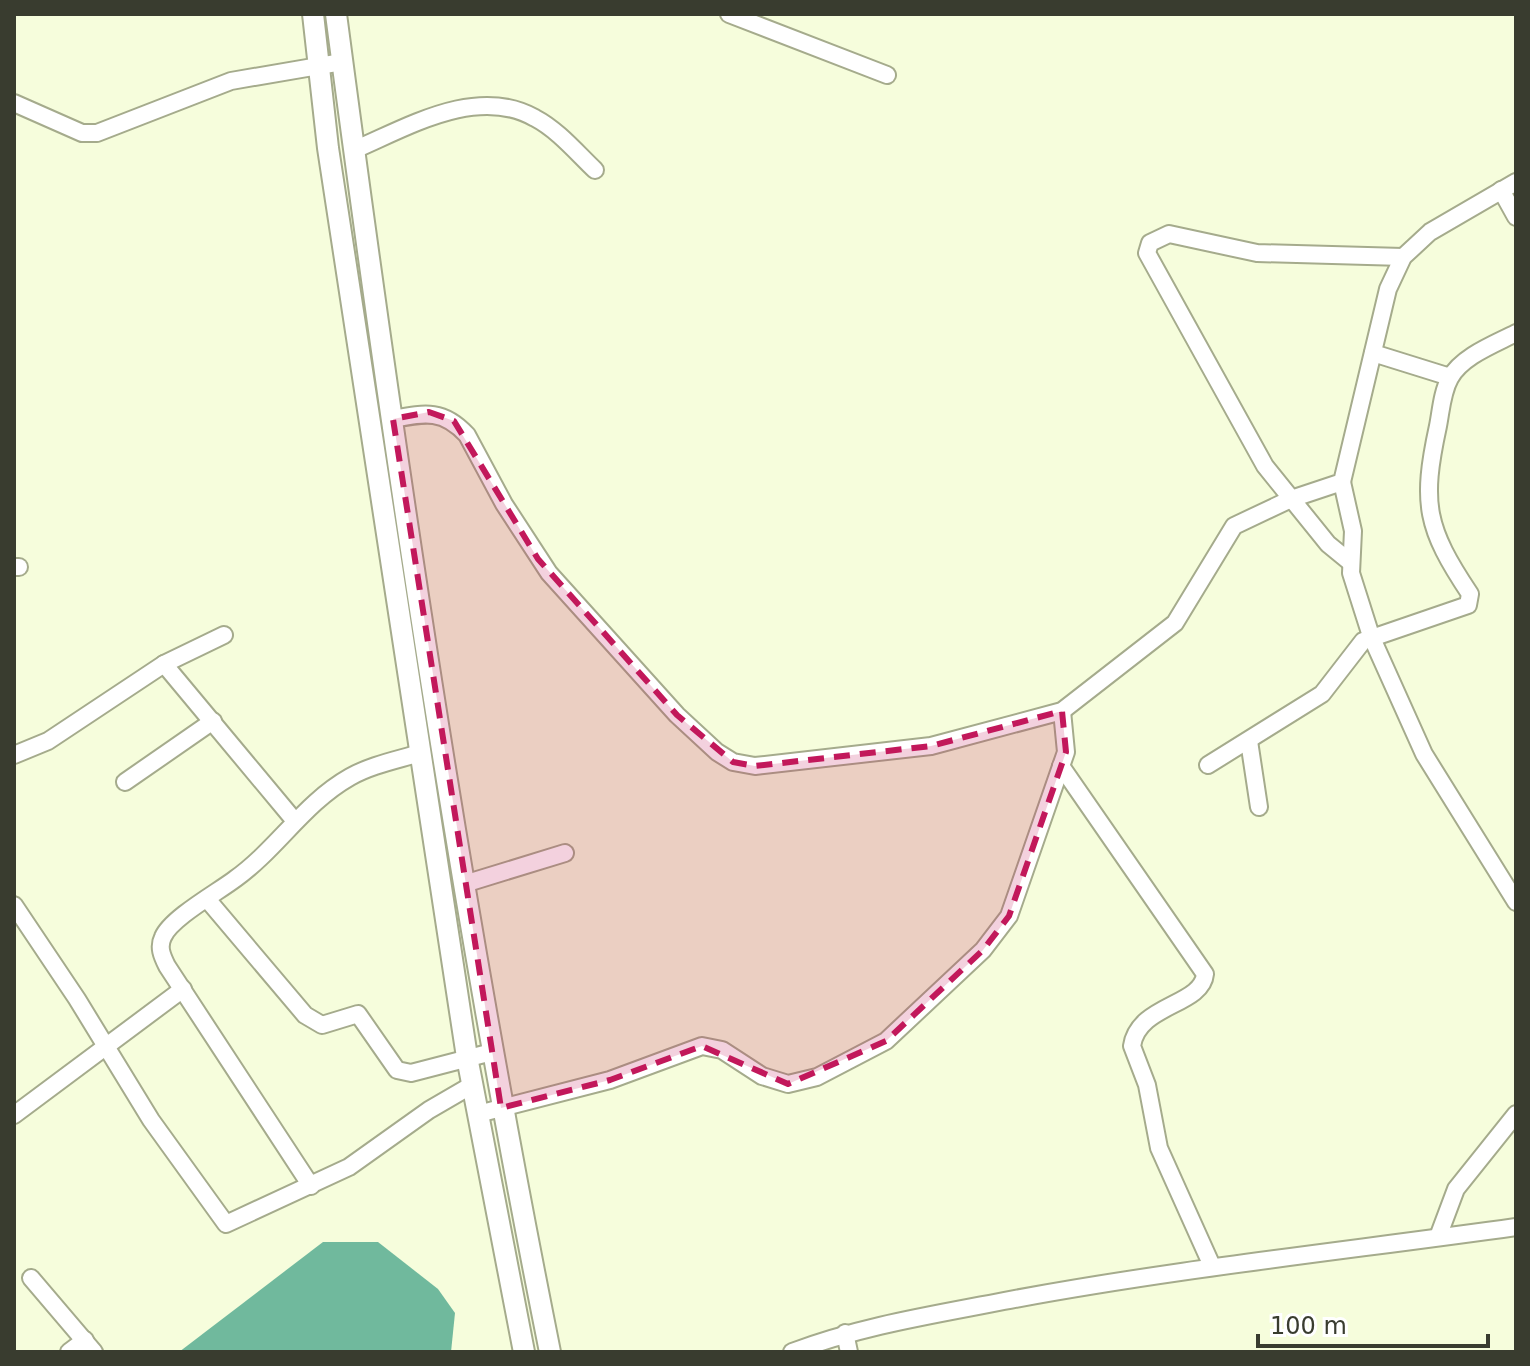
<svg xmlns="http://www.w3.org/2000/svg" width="1530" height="1366" viewBox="0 0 1530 1366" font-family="'DejaVu Sans',sans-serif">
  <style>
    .water { fill: #70b99d }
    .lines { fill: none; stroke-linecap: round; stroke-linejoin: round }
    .minor-casing { stroke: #a5ab8c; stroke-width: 20 }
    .major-casing { stroke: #a5ab8c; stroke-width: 24 }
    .minor { stroke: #fff; stroke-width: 16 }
    .major { stroke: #fff; stroke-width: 20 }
    .marked { fill: #c2185b; fill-opacity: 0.2; stroke: #c2185b; stroke-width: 6; stroke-dasharray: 16 10; stroke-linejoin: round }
  </style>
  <rect width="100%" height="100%" fill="#f6fddc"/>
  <path class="water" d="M323 1242H378L438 1289 455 1313 451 1352H179Z"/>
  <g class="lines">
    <g class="minor-casing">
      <g id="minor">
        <path d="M729 14 887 75"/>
        <path d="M14 103 82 133H97L231 81 342 62"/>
        <path d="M354 150C408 127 477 85 535 118 558 130 577 153 595 170"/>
        <path d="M1501 190 1516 217"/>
        <path d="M1373 353 1450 377"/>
        <path d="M393 419C425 413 443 409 467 435L504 504 549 573 677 715 717 752 733 762 755 766 931 746 1062 711 1175 623 1234 526 1291 499 1342 482 1388 289 1403 257 1430 232 1516 182"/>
        <path d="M1342 482 1353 531 1351 573 1371 636 1424 754 1516 902"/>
        <path d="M1350 562 1328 544 1265 466 1147 253 1150 243 1169 234 1257 253 1403 257"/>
        <path d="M14 567H19"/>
        <path d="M164 664 294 820"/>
        <path d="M1249 741 1259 807"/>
        <path d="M14 755 48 741 164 664 224 635"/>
        <path d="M1208 765 1322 694 1363 641 1468 605 1470 594C1426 528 1421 504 1438 426 1441 411 1442 392 1450 378 1462 356 1495 344 1516 333"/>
        <path d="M1061 766 1205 974C1202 1006 1138 1004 1132 1046L1147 1085 1159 1148 1212 1266"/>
        <path d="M125 782 213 721"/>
        <path d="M464 884 565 853"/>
        <path d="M207 899 305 1015 322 1025 358 1014 397 1070 411 1073 492 1052"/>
        <path d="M14 905 77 999 151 1120 226 1224 349 1167 429 1110 472 1085"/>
        <path d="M478 1114 610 1080 702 1046 722 1050 762 1076 788 1084 817 1077 886 1041 983 950 1009 916 1066 752 1062 711"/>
        <path d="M14 1115 183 989"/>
        <path d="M311 1186 167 966C162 956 158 947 163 937 171 918 218 892 235 879 277 849 304 803 350 777 371 765 397 760 420 753"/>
        <path d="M1438 1237 1456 1189 1516 1114"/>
        <path d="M31 1278 94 1352"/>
        <path d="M845 1333 849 1352"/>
        <path d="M69 1352 85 1340"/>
        <path d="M792 1352C861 1326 932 1315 1004 1301 1174 1269 1345 1251 1516 1227"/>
      </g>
    </g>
    <g class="major-casing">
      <g id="major">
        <path d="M313 14 328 148 467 1057 524 1352"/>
        <path d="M336 14C395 462 461 909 550 1352"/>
      </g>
    </g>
    <use href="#minor" class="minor"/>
    <use href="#major" class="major"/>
  </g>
  <path class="marked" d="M429 412 454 421 538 559 677 715 733 762 755 766 931 746 1062 711 1066 752 1009 916 983 950 886 1041 788 1084 702 1046 610 1080 501 1108 393 419Z"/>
  <rect width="1530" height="1366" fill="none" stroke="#393c2f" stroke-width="32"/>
  <path d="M1258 1334v12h230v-12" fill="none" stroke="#393c2f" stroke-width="4"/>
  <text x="1270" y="1334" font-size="24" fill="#393c2f" stroke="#ffffff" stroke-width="6" paint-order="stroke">100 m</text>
</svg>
